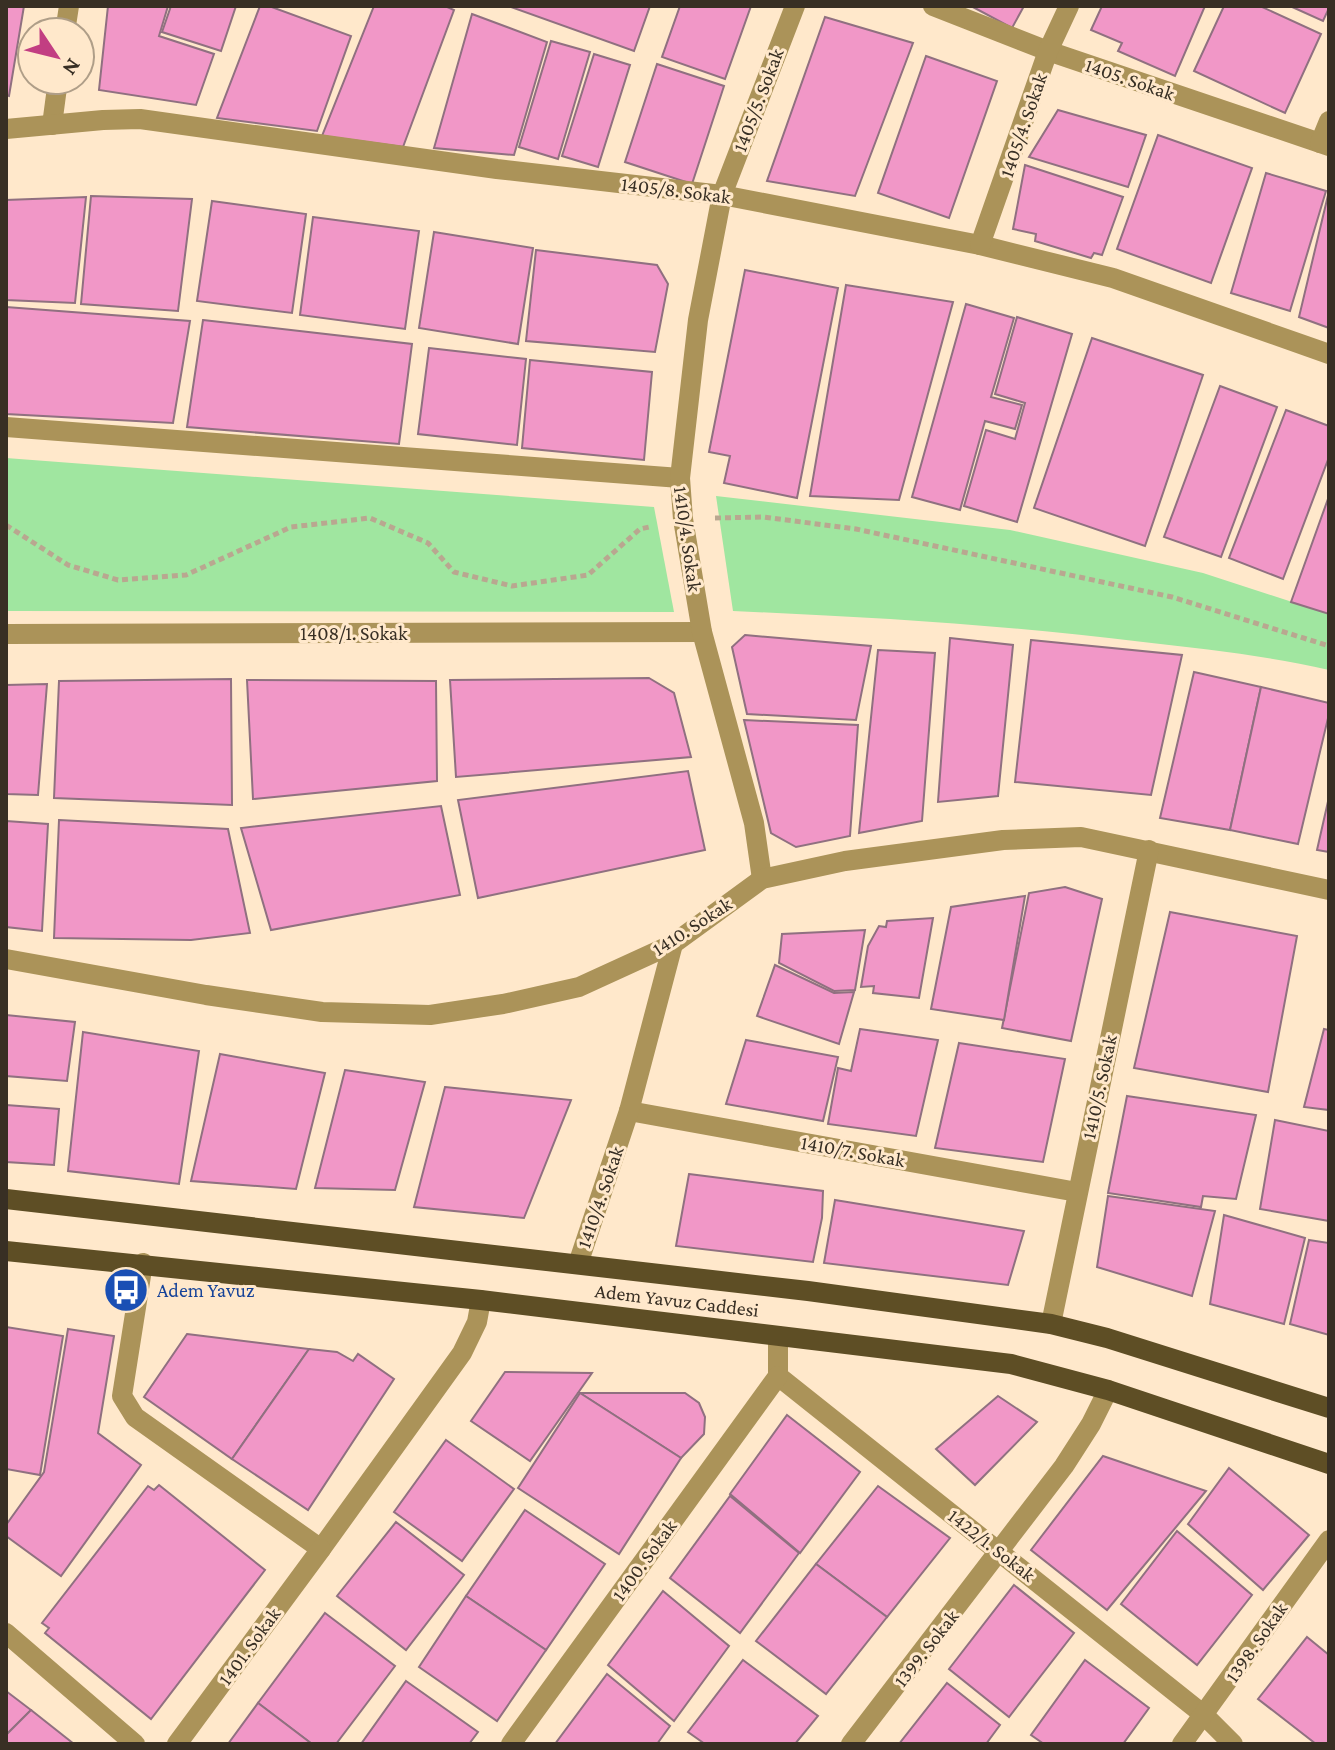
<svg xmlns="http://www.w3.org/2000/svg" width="1335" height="1750" viewBox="0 0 1335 1750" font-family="'Crimson Pro',serif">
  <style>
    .green { fill: #a0e6a0 }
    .building { fill: #f197c7; stroke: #907080; stroke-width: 2 }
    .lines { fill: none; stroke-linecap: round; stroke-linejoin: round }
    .path { stroke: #b9a790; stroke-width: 5; stroke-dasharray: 6 4; stroke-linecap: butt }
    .minor { stroke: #ab9359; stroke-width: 20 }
    .major { stroke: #5e4e25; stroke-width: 20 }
    .labels { text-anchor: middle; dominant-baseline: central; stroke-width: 6; stroke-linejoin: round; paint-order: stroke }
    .street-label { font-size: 20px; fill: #382f24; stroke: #ffe8cb }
    .transit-label { font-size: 20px; fill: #164399; stroke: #ffe8cb; text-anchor: start }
  </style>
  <rect width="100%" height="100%" fill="#ffe8cb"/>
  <g class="green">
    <path d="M6 458 654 507 674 612 6 611Z"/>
    <path d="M716 496 1010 530 1203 573 1329 614V670C1268 656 1206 649 1143 642 1007 625 870 617 733 611Z"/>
  </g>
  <g class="building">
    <path d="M6 6H24L9 96 6 95Z"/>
    <path d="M108 6H168L159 36 214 54 196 105 99 90Z"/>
    <path d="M171 6H236L221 51 162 32Z"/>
    <path d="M260 6H269L351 36 317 131 217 118Z"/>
    <path d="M374 6H445L454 10 403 147 322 136Z"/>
    <path d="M508 6H650L634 51Z"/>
    <path d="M680 6H751L725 79 662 57Z"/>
    <path d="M971 6H1024L1012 28Z"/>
    <path d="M1102 6H1205L1175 76 1118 51 1122 43 1091 30Z"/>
    <path d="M1224 6H1260L1321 34 1285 113 1194 71Z"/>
    <path d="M1290 6H1329V8L1323 21Z"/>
    <path d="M472 14 547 42 514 155 434 148Z"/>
    <path d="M825 17 913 43 855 196 767 181Z"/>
    <path d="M551 41 590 52 558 159 519 147Z"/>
    <path d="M594 54 630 65 598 167 562 156Z"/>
    <path d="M926 56 997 81 949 218 878 193Z"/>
    <path d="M657 64 724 86 692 184 625 162Z"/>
    <path d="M1058 110 1146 135 1128 187 1029 157Z"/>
    <path d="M1158 135 1252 168 1211 283 1117 249Z"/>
    <path d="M1025 165 1123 197 1102 255 1094 253 1091 258 1035 241 1036 234 1013 229Z"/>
    <path d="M1266 173 1326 191 1290 311 1231 293Z"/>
    <path d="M1329 191V328L1299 317Z"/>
    <path d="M91 196 192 199 178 311 81 304Z"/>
    <path d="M86 197 75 303 6 300V200Z"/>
    <path d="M212 201 306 214 292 313 197 301Z"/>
    <path d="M313 217 419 231 405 329 300 315Z"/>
    <path d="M434 232 533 248 518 344 419 328Z"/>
    <path d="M536 250 657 265 668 284 655 352 526 341Z"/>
    <path d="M745 270 838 288 797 498 724 483 730 456 709 452Z"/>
    <path d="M846 285 953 302 899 500 810 496Z"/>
    <path d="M966 304 1014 318 991 397 1022 405 1015 429 985 421 960 510 912 497Z"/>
    <path d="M6 307 190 321 173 423 6 414Z"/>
    <path d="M1017 317 1072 334 1017 522 964 506 986 430 1015 439 1025 403 995 394Z"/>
    <path d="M203 320 412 344 399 444 187 427Z"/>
    <path d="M1092 338 1203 375 1145 546 1034 508Z"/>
    <path d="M429 348 526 359 517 445 418 434Z"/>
    <path d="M530 360 652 372 644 460 522 448Z"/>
    <path d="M1220 386 1277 407 1221 557 1164 537Z"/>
    <path d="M1286 410 1329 426V457L1283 579 1229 558Z"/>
    <path d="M1329 496V614L1291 602Z"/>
    <path d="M745 635 871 646 856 720 747 714 732 647Z"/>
    <path d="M950 638 1013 645 998 796 938 802Z"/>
    <path d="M1031 640 1182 655 1151 795 1015 782Z"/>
    <path d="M878 650 935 653 922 821 859 833Z"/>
    <path d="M1194 672 1261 687 1230 830 1160 818Z"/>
    <path d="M649 678 674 693 691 757 456 777 450 680Z"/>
    <path d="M231 679 232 805 54 798 59 681Z"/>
    <path d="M247 680 436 681 437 781 253 799Z"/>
    <path d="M47 684 38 795 6 794V685Z"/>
    <path d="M1261 687 1329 703V714L1298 844 1230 830Z"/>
    <path d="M744 720 858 725 850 836 796 847 771 833Z"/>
    <path d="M688 771 705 850 478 898 458 800Z"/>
    <path d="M1329 797V852L1317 850Z"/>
    <path d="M441 806 460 895 271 930 241 828Z"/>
    <path d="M59 820 228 829 250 933 191 940 54 938Z"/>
    <path d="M6 821 48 824 42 931 6 927Z"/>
    <path d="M1065 887 1102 899 1071 1041 1002 1028 1029 893Z"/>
    <path d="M1025 896 1004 1020 931 1009 951 907Z"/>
    <path d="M1170 912 1297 936 1268 1092 1134 1068Z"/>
    <path d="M933 918 919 998 873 993 874 986 861 987 868 946 879 926 886 927 887 921Z"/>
    <path d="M865 930 855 990 834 991 779 963 782 934Z"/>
    <path d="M775 965 834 993 854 992 839 1044 757 1016Z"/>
    <path d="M6 1015 75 1022 67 1081 6 1076Z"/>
    <path d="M860 1029 938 1040 916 1136 828 1124 838 1068 851 1071Z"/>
    <path d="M1324 1029 1329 1030V1110L1304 1107Z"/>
    <path d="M83 1032 199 1051 179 1184 68 1171Z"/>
    <path d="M746 1040 838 1057 823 1121 726 1104Z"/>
    <path d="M959 1043 1065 1059 1043 1162 935 1148Z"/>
    <path d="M220 1054 325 1073 296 1189 191 1181Z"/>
    <path d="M345 1070 425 1082 395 1190 315 1188Z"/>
    <path d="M445 1087 571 1100 524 1218 414 1207Z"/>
    <path d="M1127 1096 1256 1115 1236 1199 1203 1196 1201 1207 1108 1193Z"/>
    <path d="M6 1105 59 1109 54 1165 6 1162Z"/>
    <path d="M1275 1120 1329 1131V1221L1260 1209Z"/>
    <path d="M689 1174 823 1191 822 1218 813 1262 676 1246Z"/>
    <path d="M1108 1196 1215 1211 1192 1296 1097 1267Z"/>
    <path d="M835 1200 1024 1231 1008 1285 824 1263Z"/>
    <path d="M1224 1215 1305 1238 1284 1324 1210 1304Z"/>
    <path d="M1309 1240 1329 1243V1335L1290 1324Z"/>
    <path d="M6 1327 63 1336 40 1475 6 1469Z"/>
    <path d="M68 1329 114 1336 98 1433 141 1465 61 1576 6 1536V1525L44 1472Z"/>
    <path d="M187 1334 309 1349 232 1459 144 1397Z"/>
    <path d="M309 1349 337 1352 353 1361 358 1354 394 1379 308 1510 232 1459Z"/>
    <path d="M505 1372 592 1373 530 1461 471 1421Z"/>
    <path d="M580 1393H685L699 1403 705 1417 704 1434 681 1458Z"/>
    <path d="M580 1393 681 1458 619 1554 518 1488Z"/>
    <path d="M998 1396 1037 1422 975 1485 936 1449Z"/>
    <path d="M787 1415 860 1472 800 1553 730 1494Z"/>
    <path d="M446 1440 514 1489 462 1561 394 1512Z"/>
    <path d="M1103 1456 1206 1491 1107 1610 1031 1550Z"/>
    <path d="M1229 1468 1309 1535 1263 1590 1188 1524Z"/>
    <path d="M159 1485 265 1570 151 1719 45 1633 49 1628 42 1623 148 1486 154 1490Z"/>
    <path d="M878 1486 950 1538 887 1617 816 1564Z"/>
    <path d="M730 1496 799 1553 740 1633 670 1578Z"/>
    <path d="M525 1510 605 1564 546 1650 466 1596Z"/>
    <path d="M396 1522 464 1575 406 1650 337 1596Z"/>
    <path d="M1177 1531 1252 1595 1197 1665 1121 1604Z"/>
    <path d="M816 1564 887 1617 826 1694 756 1641Z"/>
    <path d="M1014 1585 1074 1633 1009 1717 949 1669Z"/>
    <path d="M663 1591 729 1646 674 1721 608 1665Z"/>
    <path d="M466 1596 546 1650 497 1721 419 1667Z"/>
    <path d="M325 1613 395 1666 336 1744H312L258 1703Z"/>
    <path d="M1307 1637 1329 1655V1744H1316L1258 1699Z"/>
    <path d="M743 1660 818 1716 795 1744H705L688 1732Z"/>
    <path d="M1085 1660 1149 1708 1123 1744H1044L1031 1735Z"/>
    <path d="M607 1674 670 1726 657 1744H555Z"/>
    <path d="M406 1681 478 1732 469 1744H361Z"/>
    <path d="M947 1683 1000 1725 986 1744H899Z"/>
    <path d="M6 1691 31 1710 6 1735Z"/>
    <path d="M258 1703 312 1744H228Z"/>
    <path d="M31 1710 74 1744H6V1735Z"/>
  </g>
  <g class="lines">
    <g class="path">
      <path d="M715 518 763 517 856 529 1172 597 1329 646"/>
      <path d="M6 525 68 565 118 580 186 575 291 527 370 518 428 543 454 572 512 586 588 575 640 529 649 527"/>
    </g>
    <g class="minor">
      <path d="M933 6 1048 51 1329 146"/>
      <path d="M65 32 69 6"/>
      <path d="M52 125 58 80"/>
      <path d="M6 129 103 120 140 119 497 169 722 195 980 245 1113 278 1329 354"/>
      <path d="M1320 143 1329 121"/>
      <path d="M980 245 1048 51 1069 6"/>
      <path d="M6 427 680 478"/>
      <path d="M6 634 702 632"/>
      <path d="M762 879 754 823 702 632 683 519 680 478 698 320 722 195 795 6"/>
      <path d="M6 959 206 995 322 1012 430 1015 503 1004 579 987 673 944 762 879 845 861 1003 840 1081 837 1329 890"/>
      <path d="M629 1111 1077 1192"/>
      <path d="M143 1263 122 1396 135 1417 321 1549 462 1353 477 1322 481 1300"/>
      <path d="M578 1264 629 1111 673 944"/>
      <path d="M1051 1324 1149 850"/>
      <path d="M778 1376 1204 1715 1233 1744"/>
      <path d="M778 1376V1336"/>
      <path d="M6 1633 135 1744"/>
      <path d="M177 1744 321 1549"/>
      <path d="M511 1744 778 1376"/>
      <path d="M851 1744 1064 1466 1091 1424 1108 1390"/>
      <path d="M1182 1744 1329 1540"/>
    </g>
    <g class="major">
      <path d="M6 1199 808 1291 1051 1324 1107 1338 1329 1408"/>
      <path d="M6 1251 481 1300 1011 1364 1108 1390 1329 1464"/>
    </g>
  </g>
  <defs>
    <g id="bus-disc" transform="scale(2.3)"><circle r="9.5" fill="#1a4fb4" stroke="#ffe8cb"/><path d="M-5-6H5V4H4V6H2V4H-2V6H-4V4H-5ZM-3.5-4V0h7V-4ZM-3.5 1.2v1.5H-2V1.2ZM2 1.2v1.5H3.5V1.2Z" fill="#fff"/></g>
  </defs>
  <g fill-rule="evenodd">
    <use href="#bus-disc" x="126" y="1290"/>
  </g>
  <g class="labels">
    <g class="street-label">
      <text transform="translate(1130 79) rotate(19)">1405. Sokak</text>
      <text transform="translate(758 100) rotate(-69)">1405/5. Sokak</text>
      <text transform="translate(1023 125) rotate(-71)">1405/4. Sokak</text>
      <text transform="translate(676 190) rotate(7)">1405/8. Sokak</text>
      <text transform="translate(688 539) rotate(82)">1410/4. Sokak</text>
      <text x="354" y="633">1408/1. Sokak</text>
      <text transform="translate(692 926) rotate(-33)">1410. Sokak</text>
      <text transform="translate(1099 1087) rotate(-78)">1410/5. Sokak</text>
      <text transform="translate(853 1151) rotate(10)">1410/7. Sokak</text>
      <text transform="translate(600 1197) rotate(-71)">1410/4. Sokak</text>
      <text transform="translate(677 1300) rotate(7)">Adem Yavuz Caddesi</text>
      <text transform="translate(992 1545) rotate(38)">1422/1. Sokak</text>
      <text transform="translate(644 1560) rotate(-54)">1400. Sokak</text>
      <text transform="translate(1256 1642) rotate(-55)">1398. Sokak</text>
      <text transform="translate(249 1646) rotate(-54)">1401. Sokak</text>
      <text transform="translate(926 1648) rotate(-52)">1399. Sokak</text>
    </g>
    <g class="transit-label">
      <text x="157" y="1290">Adem Yavuz</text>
    </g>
  </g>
  <rect width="1335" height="1750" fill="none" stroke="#382f24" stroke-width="16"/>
  <g transform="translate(56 56) rotate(125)"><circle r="38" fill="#ffe8cb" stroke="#af9e88" stroke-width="2"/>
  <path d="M0-6L14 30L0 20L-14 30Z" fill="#c23e82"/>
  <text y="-12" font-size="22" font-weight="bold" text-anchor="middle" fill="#382f24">N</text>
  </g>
</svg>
